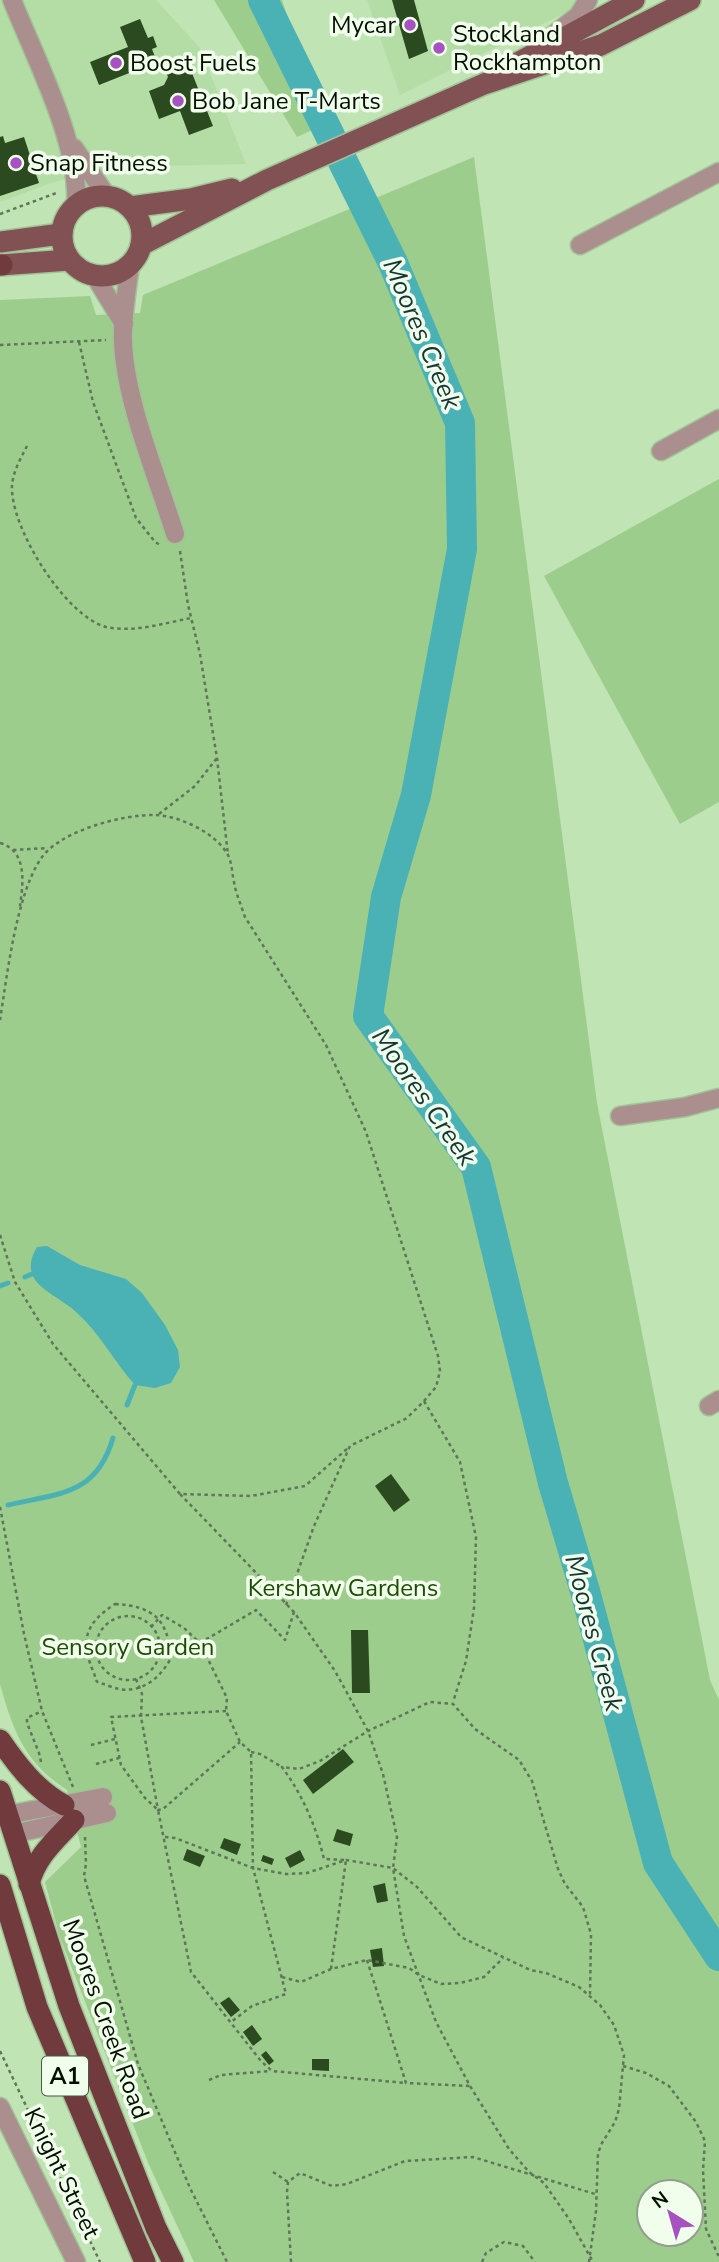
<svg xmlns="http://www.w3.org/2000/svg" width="719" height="2262" viewBox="0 0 719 2262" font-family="'Nunito Sans',sans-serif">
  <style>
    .built { fill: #b4dda6 }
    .green { fill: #9dcd8c; fill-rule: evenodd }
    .water { fill: #4ab2b5 }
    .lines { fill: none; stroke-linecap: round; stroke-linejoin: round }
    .stream { stroke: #4ab2b5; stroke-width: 5 }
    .river { stroke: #4ab2b5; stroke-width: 30 }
    .building { fill: #2c4a20 }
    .minor-casing { stroke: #a2c298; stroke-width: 21 }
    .major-casing { stroke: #a2c298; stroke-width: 24 }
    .highway-casing { stroke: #a2c298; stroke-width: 24 }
    .path { stroke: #5f7759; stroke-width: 2.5; stroke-dasharray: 3.5 3.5; stroke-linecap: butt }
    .minor { stroke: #ab8f8f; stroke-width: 18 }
    .major { stroke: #815153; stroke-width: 21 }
    .highway { stroke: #713b3e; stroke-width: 21 }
    .poi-dot { fill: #a752c1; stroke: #f0feeb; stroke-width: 2.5 }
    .labels { text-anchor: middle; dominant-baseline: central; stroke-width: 7; stroke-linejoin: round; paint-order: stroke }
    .shield { fill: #f0feeb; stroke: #4b5748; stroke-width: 2 }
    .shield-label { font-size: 23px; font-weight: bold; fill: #040f02 }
    .poi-label { font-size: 24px; fill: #040f02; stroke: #f0feeb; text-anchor: start }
    .park-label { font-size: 24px; fill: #1c4d00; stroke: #f0feeb }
    .street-label { font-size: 24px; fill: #040f02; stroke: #f0feeb }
    .water-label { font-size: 26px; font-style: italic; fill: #153536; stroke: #f0feeb }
  </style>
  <rect width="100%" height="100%" fill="#c0e4b4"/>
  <g class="built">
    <path d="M0 0H156L200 48 246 164 112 167 54 182 0 202Z"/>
    <path d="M367 0H591L400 95Z"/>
  </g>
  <g class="green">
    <path d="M214 0H282L290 24 338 118 297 137Z"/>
    <path d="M474 157 597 1103 710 1680 719 1700V2262H194L149 2165 59 1935 45 1882 81 1847 67 1790C25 1763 13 1731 0 1684V300L90 296 96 315 140 313 143 295ZM649 2192H691V2234H649Z"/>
    <path d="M719 479V802L680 824 544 576Z"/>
  </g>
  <path class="water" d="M47 1246 80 1265 126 1279 142 1293 165 1325 178 1350 180 1367 171 1383 155 1388 135 1385C114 1362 100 1333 76 1312 66 1302 39 1289 34 1278 28 1267 31 1257 37 1247Z"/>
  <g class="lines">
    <g class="stream">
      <path d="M25 1277 32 1274"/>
      <path d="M0 1286 8 1283"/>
      <path d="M127 1405 135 1385"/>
      <path d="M8 1505C59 1493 96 1496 113 1438"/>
    </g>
    <path class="river" d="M263 0 393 263 460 423 462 549 416 795 386 897 368 1016 476 1167 553 1483 585 1591 658 1863 719 1956"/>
  </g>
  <g class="building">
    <path d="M392 0H414L428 51 409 59Z"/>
    <path d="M140 19 148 38 153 36 157 47 152 49 157 62 99 85 90 62 128 47 120 27Z"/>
    <path d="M186 58 213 126 189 135 180 111 159 119 149 91 164 85 168 77 164 67Z"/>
    <path d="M3 136 5 143 24 137 39 183 0 196V137Z"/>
    <path d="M391 1474 410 1500 394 1512 375 1486Z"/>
    <path d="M351 1630H368L370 1693H352Z"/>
    <path d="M343 1749 354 1762 313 1794 303 1780Z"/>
    <path d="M337 1829 353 1834 350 1846 333 1841Z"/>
    <path d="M224 1838 241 1844 237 1855 220 1848Z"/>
    <path d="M187 1849 205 1856 200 1867 183 1860Z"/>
    <path d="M300 1850 305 1860 290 1868 285 1858Z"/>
    <path d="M263 1855 274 1859 272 1865 261 1861Z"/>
    <path d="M385 1883 388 1901 377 1903 373 1886Z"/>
    <path d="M382 1948 384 1966 373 1967 370 1950Z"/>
    <path d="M229 1997 240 2010 231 2017 220 2003Z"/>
    <path d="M252 2025 262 2039 253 2046 243 2032Z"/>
    <path d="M266 2051 274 2061 269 2065 261 2055Z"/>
    <path d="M312 2059H329V2071L312 2070Z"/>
  </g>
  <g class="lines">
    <g class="minor-casing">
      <g id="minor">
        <path d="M12 0C35 58 80 143 76 205"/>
        <path d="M552 36 578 16 588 0"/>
        <path d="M74 148 106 195"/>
        <path d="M580 245 719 172"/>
        <path d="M130 265C127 290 122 316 123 341 125 401 157 476 175 534"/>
        <path d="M95 276 124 324"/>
        <path d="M661 451 719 419"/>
        <path d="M620 1116 685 1107 719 1098"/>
        <path d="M709 1406 719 1400"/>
        <path d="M7 1815 103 1797"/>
        <path d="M13 1834 107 1813"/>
        <path d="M0 2107 76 2262"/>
      </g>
    </g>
    <g class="major-casing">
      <g id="major">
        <path d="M512 66 634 0"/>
        <circle cx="102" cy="236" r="40"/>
        <path d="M130 207 191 199 232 189"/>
        <path d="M0 242 61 234"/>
        <path d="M141 245 267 180 484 84 601 45 690 0"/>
        <path d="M0 265 69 260"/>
      </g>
    </g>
    <g class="highway-casing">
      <g id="highway">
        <path d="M0 265H2"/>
        <path d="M0 1740C17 1765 37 1791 64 1805"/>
        <path d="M0 1791 69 2006 156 2228 173 2262"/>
        <path d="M29 1884C36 1856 55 1841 74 1820"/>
        <path d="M0 1885 37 2007 145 2262"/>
      </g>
    </g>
    <g class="path">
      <path d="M0 214 59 192"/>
      <path d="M79 342 93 402 136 518 155 542 162 546"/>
      <path d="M0 345 106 340"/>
      <path d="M27 446C21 458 13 471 12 486 10 527 65 616 106 627 133 633 165 623 191 618"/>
      <path d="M180 551 188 605 200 654 217 758 228 855"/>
      <path d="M159 814 195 786 217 758"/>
      <path d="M0 843C28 851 23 884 20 906"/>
      <path d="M13 850 48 848"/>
      <path d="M0 1020C7 976 16 897 40 860 58 831 123 814 156 815 180 816 216 833 228 855 232 863 232 873 234 882 236 894 241 905 245 917L326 1045 366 1132 438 1356 440 1371 436 1387 424 1401 407 1418 350 1446 314 1526 286 1605"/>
      <path d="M0 1235 15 1282 53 1344 180 1494 251 1496 305 1486 348 1448"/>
      <path d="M424 1401 460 1462 476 1537 474 1608 466 1661 453 1702"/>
      <path d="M180 1494 294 1612 335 1671 368 1731 383 1774 397 1837 393 1868 404 1936 436 2022 470 2086 509 2149 529 2172 544 2183 569 2219 593 2262"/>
      <path d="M0 1507 24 1634 42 1711 73 1787"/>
      <path d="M115 1604C153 1606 168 1619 171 1658 158 1682 136 1697 109 1686 105 1684 102 1684 99 1683 94 1680 96 1678 94 1673 80 1642 84 1624 115 1604Z"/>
      <circle cx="128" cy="1648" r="32"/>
      <path d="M151 1627 162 1615 184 1628 200 1643 227 1698 226 1711 240 1742 251 1752 253 1868 286 1994 252 2006 231 2022"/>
      <path d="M200 1643 256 1610 285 1640 294 1612"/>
      <path d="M136 1679 142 1694 141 1717 158 1810 163 1809 240 1742"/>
      <path d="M226 1711 111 1717 121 1765 145 1798 158 1810 191 1972 261 2061 272 2071 406 2083"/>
      <path d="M91 1745 115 1739"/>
      <path d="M251 1752 260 1754 282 1767"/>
      <path d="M41 1762 39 1753 27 1723V1718L42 1711"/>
      <path d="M96 1764 119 1758"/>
      <path d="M85 1837 86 1864 84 1876 138 2064 190 2188 227 2262"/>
      <path d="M165 1837 175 1838 253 1868 286 1874 307 1873 346 1860 393 1868 417 1887 461 1937 530 1970 546 1973 579 1987 600 2005 614 2025 624 2055 619 2109 615 2122 602 2143 598 2153 596 2211 589 2262"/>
      <path d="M367 1960 406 2083 470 2086"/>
      <path d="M331 1969 346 1860 324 1859C316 1826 302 1794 282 1767L299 1769 320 1761 368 1731 430 1702 453 1704 475 1729 519 1760 532 1781 558 1869 565 1884 583 1907 591 1934 590 1995"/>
      <path d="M282 1977 301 1982 331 1969 367 1960 409 1968 419 1975 441 1984 460 1983 484 1977 503 1958"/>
      <path d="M0 2051 100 2262"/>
      <path d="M623 2066 646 2073 669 2086 696 2122 705 2141 703 2170 706 2229 719 2257"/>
      <path d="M209 2080 221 2075 271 2071"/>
      <path d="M273 2172 288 2182"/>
      <path d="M291 2262 287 2192 288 2182 300 2173 332 2186 347 2184 405 2161 473 2157 595 2194"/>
      <path d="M482 2262 486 2253 504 2242 523 2246 535 2262"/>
    </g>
    <use href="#minor" class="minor"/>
    <use href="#major" class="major"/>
    <use href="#highway" class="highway"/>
  </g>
  <g class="poi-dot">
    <circle cx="410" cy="25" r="7"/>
    <circle cx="439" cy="48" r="7"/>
    <circle cx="116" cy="63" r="7"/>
    <circle cx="178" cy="101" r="7"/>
    <circle cx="16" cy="163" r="7"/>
  </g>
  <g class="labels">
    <rect class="shield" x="42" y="2056.5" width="46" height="39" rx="5"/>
    <g class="shield-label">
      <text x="65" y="2076">A1</text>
    </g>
    <g class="poi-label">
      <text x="396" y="25" text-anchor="end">Mycar</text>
      <text x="453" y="34">Stockland<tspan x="453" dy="28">Rockhampton</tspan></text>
      <text x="130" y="63">Boost Fuels</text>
      <text x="192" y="101">Bob Jane T-Marts</text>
      <text x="30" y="163">Snap Fitness</text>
    </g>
    <g class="park-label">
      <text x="343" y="1588">Kershaw Gardens</text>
      <text x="128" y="1647">Sensory Garden</text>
    </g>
    <g class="street-label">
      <text transform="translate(106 2019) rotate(70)">Moores Creek Road</text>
      <text transform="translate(62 2173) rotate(64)">Knight Street</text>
    </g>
    <g class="water-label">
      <text transform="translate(422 334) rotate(67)">Moores Creek</text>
      <text transform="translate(424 1097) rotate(55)">Moores Creek</text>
      <text transform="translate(594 1633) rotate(75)">Moores Creek</text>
    </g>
  </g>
  <g transform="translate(670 2213) rotate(323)"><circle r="33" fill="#f0feeb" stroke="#929e8e" stroke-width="2"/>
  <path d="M0-5L12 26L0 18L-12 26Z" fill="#a752c1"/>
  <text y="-10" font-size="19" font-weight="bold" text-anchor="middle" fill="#040f02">N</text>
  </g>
</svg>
